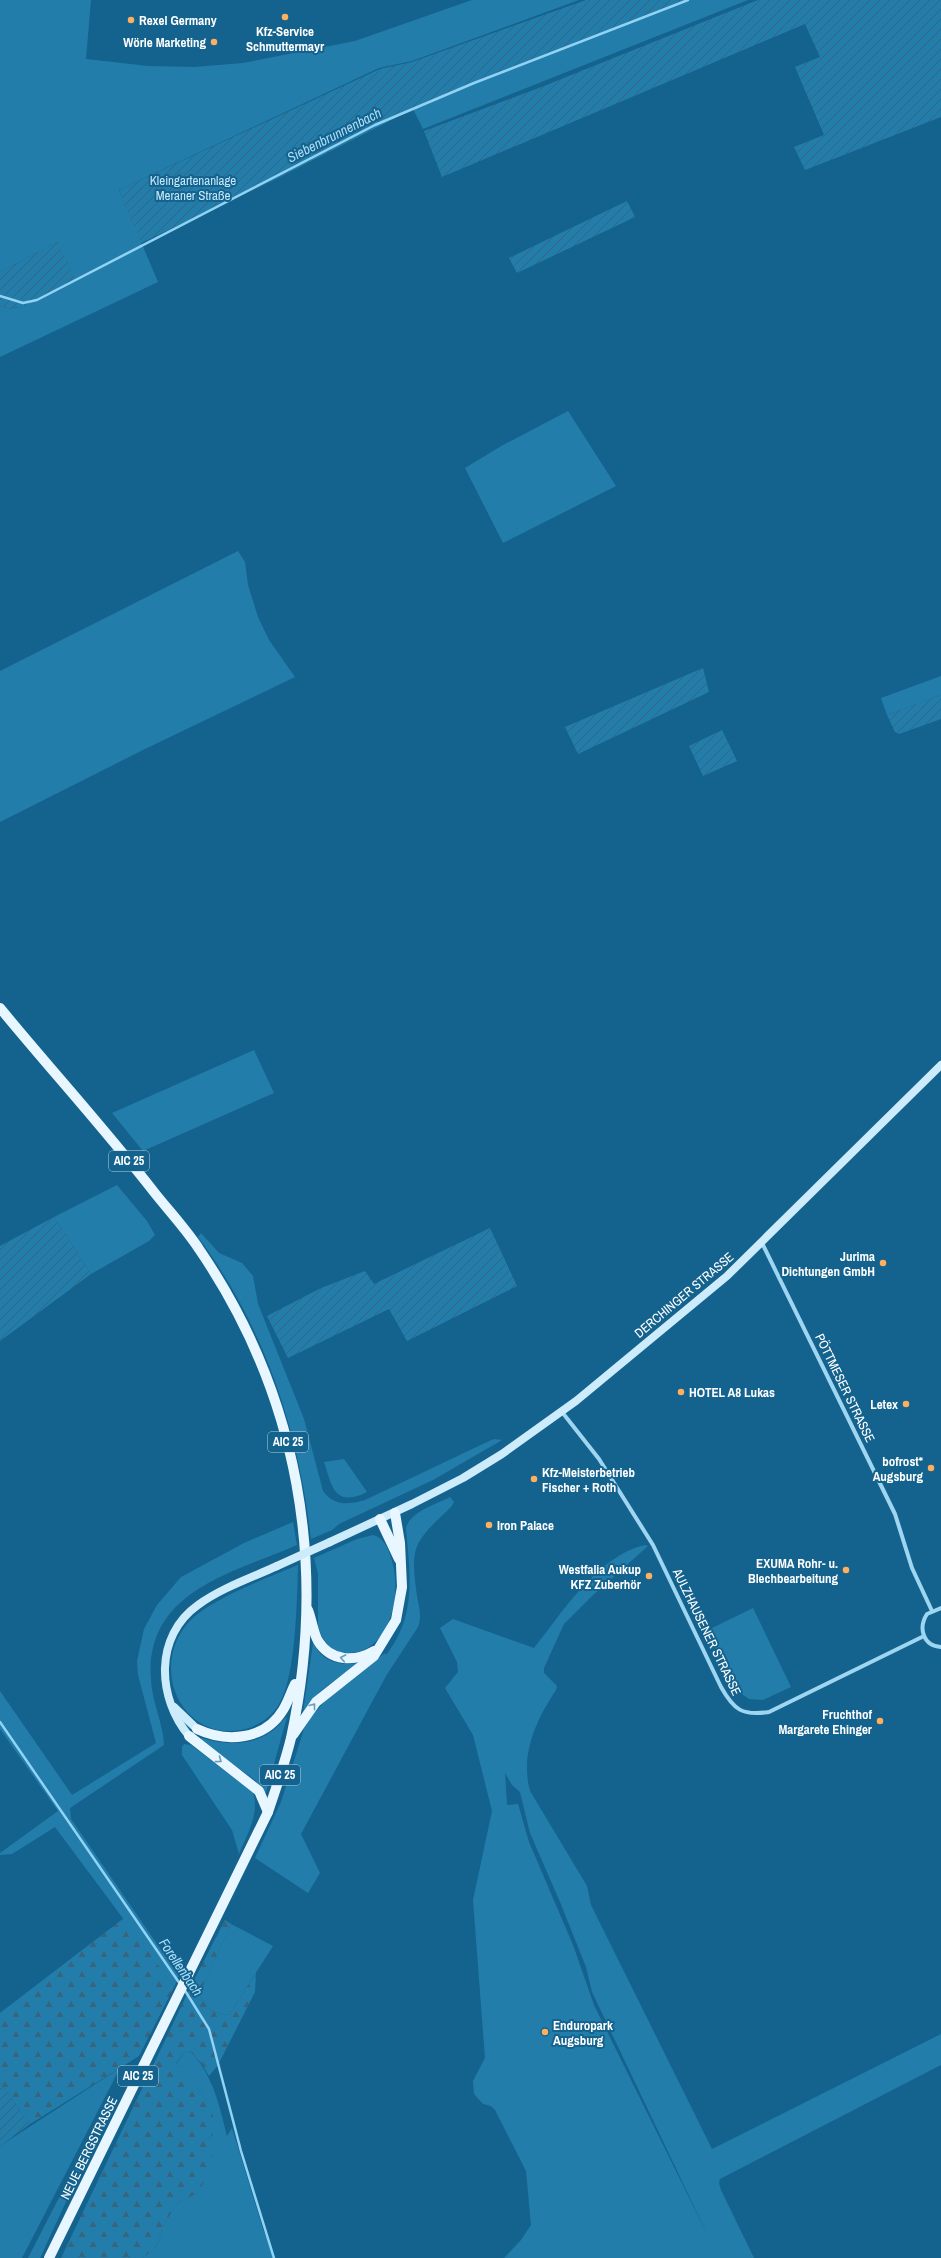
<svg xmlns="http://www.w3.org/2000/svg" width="941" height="2258" viewBox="0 0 941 2258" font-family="'Archivo Narrow',sans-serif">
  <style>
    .green { fill: #237dab; fill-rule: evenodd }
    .forest { fill: url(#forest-firs) }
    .garden { fill: url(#garden-furrows) }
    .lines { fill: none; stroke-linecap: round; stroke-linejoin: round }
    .stream { stroke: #90d3f4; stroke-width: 2.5 }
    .street { stroke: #9ed5f1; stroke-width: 4 }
    .secondary { stroke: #ccebfb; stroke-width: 8 }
    .primary { stroke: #e8f6ff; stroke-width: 10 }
    .secondary-bridge { stroke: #ccebfb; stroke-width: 8 }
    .oneway { stroke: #699ebb }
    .poi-dot { fill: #ffaf5e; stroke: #14638e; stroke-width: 1.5 }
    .labels { text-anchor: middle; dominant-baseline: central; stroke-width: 4; stroke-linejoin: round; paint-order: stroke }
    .shield { fill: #14638e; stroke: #b8d0dd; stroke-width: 1 }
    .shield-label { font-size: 12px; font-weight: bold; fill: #fff }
    .poi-label { font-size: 13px; font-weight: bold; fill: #fff; stroke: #14638e; text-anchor: end }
    .park-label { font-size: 13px; fill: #c5e9fc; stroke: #14638e }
    .street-label { font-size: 13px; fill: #fff; stroke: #14638e }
    .water-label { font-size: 14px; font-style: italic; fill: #aadef8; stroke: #14638e }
  </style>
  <defs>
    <pattern id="forest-firs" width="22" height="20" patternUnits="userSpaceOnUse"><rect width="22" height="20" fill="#237dab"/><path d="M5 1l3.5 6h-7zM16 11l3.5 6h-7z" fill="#38647c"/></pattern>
    <pattern id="garden-furrows" width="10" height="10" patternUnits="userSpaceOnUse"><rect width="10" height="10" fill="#237dab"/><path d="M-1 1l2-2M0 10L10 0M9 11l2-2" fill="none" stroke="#38647c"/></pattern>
  </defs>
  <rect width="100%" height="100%" fill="#14638e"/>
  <g class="green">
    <path d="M0 0H91L86 59 148 66 194 67 243 63 355 41 472 0H579L412 61 379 68 119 190 158 282 0 357V306C12 311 23 307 34 301L58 242 0 272Z"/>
    <path d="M687 0H748L423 129 413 109 484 78Z"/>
    <path d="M568 411 616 486 503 543 465 468 503 445Z"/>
    <path d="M238 551 245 562 248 585 258 617 269 640 295 677 145 749 0 822V671Z"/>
    <path d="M941 676V695L887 715 881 698Z"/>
    <path d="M254 1050 274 1093 143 1151 112 1113Z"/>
    <path d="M117 1185 147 1221 155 1235 149 1241 91 1274 54 1217Z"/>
    <path d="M201 1233 219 1253 242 1263 253 1276 258 1304 304 1419 323 1491C334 1506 348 1505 365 1500L485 1443 494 1439 502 1440 433 1480 339 1524 332 1530 311 1539C299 1431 264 1325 198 1237Z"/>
    <path d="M344 1459 367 1492C334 1508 332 1486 324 1462Z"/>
    <path d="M450 1497 454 1502 451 1507C440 1518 425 1530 418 1544 411 1557 415 1581 417 1596 419 1607 422 1616 418 1627L386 1676 301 1834 320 1873 308 1893 255 1858 281 1802 304 1729 311 1717 327 1699 385 1653 386 1655C417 1616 410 1574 406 1528 411 1511 435 1505 450 1497Z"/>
    <path d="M293 1522 297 1545C233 1573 144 1591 151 1680 152 1702 163 1723 164 1745L70 1808 71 1819 179 1976 174 1987 55 1827 12 1854 0 1855V1853L58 1811 0 1729V1691L72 1795 156 1743 138 1675 137 1661 144 1629 157 1605 181 1577 244 1543Z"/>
    <path d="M373 1535C384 1538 388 1548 391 1558 403 1591 391 1655 346 1653 330 1652 322 1640 318 1626V1574L314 1558 357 1539Z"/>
    <path d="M645 1545 648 1546 592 1596 564 1624 544 1668V1673L557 1686 556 1690C536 1720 520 1755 530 1791L587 1886 591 1905 712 2149 941 2034V2065L720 2179 719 2183 721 2190 754 2258H504L521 2240 531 2225 526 2171 495 2110 491 2106 483 2104 474 2094 473 2081 485 2058 473 1900 492 1811 473 1735 445 1688 458 1672 457 1662 440 1628 453 1619 534 1648C563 1612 597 1556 645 1545ZM505 1773 512 1785 520 1792 530 1833 560 1902 586 1967 592 1992 710 2240 594 2005 573 1945 529 1842 518 1804 507 1805Z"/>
    <path d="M298 1565C297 1599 296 1677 279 1704 273 1715 263 1722 252 1727 187 1749 147 1673 187 1624 207 1600 267 1578 298 1565Z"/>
    <path d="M753 1608 791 1687 763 1700 749 1699 739 1692 706 1631Z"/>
    <path d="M313 1643C315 1645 316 1648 318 1651 328 1664 344 1665 359 1663 338 1679 317 1689 303 1712Z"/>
    <path d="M287 1717 265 1796 255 1780 199 1740 202 1738C227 1746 255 1746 276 1728 280 1725 282 1720 287 1717Z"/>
    <path d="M184 1744 191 1745 253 1792C260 1814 247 1834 239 1854L232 1830 182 1755V1747Z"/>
    <path d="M231 1924 273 1946 229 2015C212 2013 206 2009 199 1994Z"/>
    <path d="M190 2051C213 2075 219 2104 227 2136L232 2128 263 2229 275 2258H143L157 2245 164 2223 179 2202 199 2192 207 2139 213 2135V2110L198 2089 176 2064 185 2052Z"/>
    <path d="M120 2068 22 2258H0V2146Z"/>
    <path d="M87 2145 90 2146 89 2152 40 2258H28L85 2147Z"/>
  </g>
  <g class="forest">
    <path d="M124 1918 174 1987 139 2056 30 2124 0 2082V2013Z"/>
    <path d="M225 1920 231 1924 199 1994C206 2009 212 2013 229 2015L256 1973 255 1992 218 2065 209 2076 201 2063 190 2051 185 2052 176 2063 198 2089 213 2110V2135L207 2139 211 2147 213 2163 199 2192 179 2202 164 2223 157 2245 143 2258H61L192 1984Z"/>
  </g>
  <g class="garden">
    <path d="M586 0H687L484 78 413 109 278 178 141 243 119 190 380 69 412 62Z"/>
    <path d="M758 0H941V117L805 170 794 147 824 135 795 67 820 57 805 24 442 177 424 131 539 88Z"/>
    <path d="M627 201 635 217 517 273 509 258Z"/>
    <path d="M58 242 76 280C59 292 19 315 0 306V272Z"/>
    <path d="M703 668 709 692 578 754 565 727Z"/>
    <path d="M941 695V719L899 734 895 732 887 715Z"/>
    <path d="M722 730 737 761 703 776 689 746Z"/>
    <path d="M54 1217 91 1274 0 1341V1246Z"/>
    <path d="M490 1228 517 1286 407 1341 389 1309 288 1358 267 1316 321 1288 365 1271 374 1284Z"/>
    <path d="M0 2082 30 2124 0 2146Z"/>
  </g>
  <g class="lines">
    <g class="stream">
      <path d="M0 296 23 303 37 300 375 125 474 83 688 0"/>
      <path d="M0 1722 180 1984"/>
      <path d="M184 1989 209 2029 241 2151 274 2258"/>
    </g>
    <g class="street">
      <path d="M762 1243 895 1514 912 1568 932 1611"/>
      <path d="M562 1412 599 1459 653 1545 721 1687C734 1710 742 1716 769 1712L924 1636"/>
      <path d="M941 1608 927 1614C918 1628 923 1646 941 1647"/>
    </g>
    <g class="secondary">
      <path d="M330 1542 412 1504 463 1478 502 1454 576 1401 727 1276 941 1065"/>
      <path d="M174 1707 197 1729"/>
      <path d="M189 1736C157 1698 154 1636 198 1605 221 1588 251 1578 277 1566"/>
    </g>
    <g class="primary">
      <path d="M0 1008C51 1070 105 1129 154 1192 169 1211 186 1229 199 1249 299 1395 328 1566 291 1738 285 1763 276 1788 268 1812L49 2258"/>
      <path d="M380 1519 399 1559"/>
      <path d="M308 1610C312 1620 313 1632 318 1641 331 1662 355 1662 374 1651"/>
      <path d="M197 1729C227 1743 265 1740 283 1710 288 1702 291 1692 295 1684"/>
      <path d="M293 1735 316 1702 374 1656 396 1620 402 1587 400 1543 395 1513"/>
      <path d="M189 1736 259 1791 268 1812"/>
    </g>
    <path class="secondary-bridge" d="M277 1566 330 1542"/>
  </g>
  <defs><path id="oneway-chevron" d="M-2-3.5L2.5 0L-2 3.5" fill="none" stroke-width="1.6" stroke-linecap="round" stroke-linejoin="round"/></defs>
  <g class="oneway">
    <use href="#oneway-chevron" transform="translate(343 1658) rotate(-169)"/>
    <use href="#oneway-chevron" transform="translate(313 1706) rotate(-52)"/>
    <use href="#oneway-chevron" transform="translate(219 1760) rotate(36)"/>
  </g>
  <g class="poi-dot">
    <circle cx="285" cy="17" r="4"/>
    <circle cx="131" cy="20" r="4"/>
    <circle cx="214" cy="42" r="4"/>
    <circle cx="883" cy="1263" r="4"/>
    <circle cx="681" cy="1392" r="4"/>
    <circle cx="906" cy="1404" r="4"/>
    <circle cx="931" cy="1468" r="4"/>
    <circle cx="534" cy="1479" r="4"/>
    <circle cx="489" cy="1525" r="4"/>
    <circle cx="846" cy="1570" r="4"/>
    <circle cx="649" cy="1576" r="4"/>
    <circle cx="880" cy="1721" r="4"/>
    <circle cx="545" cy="2032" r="4"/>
  </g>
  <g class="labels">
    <g class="shield">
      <rect x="109" y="1151" width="40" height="20" rx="3"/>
      <rect x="268" y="1432" width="40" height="20" rx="3"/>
      <rect x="260" y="1765" width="40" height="20" rx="3"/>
      <rect x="118" y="2066" width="40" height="20" rx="3"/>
    </g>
    <g class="shield-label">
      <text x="129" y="1161">AIC 25</text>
      <text x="288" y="1442">AIC 25</text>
      <text x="280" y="1775">AIC 25</text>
      <text x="138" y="2076">AIC 25</text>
    </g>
    <g class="poi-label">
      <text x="139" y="20" text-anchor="start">Rexel Germany</text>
      <text x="285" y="31" text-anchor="middle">Kfz-Service<tspan x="285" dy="15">Schmuttermayr</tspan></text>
      <text x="206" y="42">Wörle Marketing</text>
      <text x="875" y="1256">Jurima<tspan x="875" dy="15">Dichtungen GmbH</tspan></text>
      <text x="689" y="1392" text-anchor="start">HOTEL A8 Lukas</text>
      <text x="898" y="1404">Letex</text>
      <text x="923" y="1461">bofrost*<tspan x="923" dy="15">Augsburg</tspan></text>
      <text x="542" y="1472" text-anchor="start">Kfz-Meisterbetrieb<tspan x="542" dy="15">Fischer + Roth</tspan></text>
      <text x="497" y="1525" text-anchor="start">Iron Palace</text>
      <text x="838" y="1563">EXUMA Rohr- u.<tspan x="838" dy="15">Blechbearbeitung</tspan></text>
      <text x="641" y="1569">Westfalia Aukup<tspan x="641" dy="15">KFZ Zuberhör</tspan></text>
      <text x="872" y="1714">Fruchthof<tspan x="872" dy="15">Margarete Ehinger</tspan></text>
      <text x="553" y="2025" text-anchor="start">Enduropark<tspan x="553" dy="15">Augsburg</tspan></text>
    </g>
    <g class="park-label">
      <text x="193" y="180">Kleingartenanlage<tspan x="193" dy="15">Meraner Straße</tspan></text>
    </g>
    <g class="street-label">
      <text transform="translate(684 1295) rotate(-40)">DERCHINGER STRASSE</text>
      <text transform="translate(845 1388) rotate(64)">PÖTTMESER STRASSE</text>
      <text transform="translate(707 1632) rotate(64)">AULZHAUSENER STRASSE</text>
      <text transform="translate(89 2148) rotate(-64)">NEUE BERGSTRASSE</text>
    </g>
    <g class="water-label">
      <text transform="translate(334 135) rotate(-27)">Siebenbrunnenbach</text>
      <text transform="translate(181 1967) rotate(56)">Forellenbach</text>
    </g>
  </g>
</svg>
